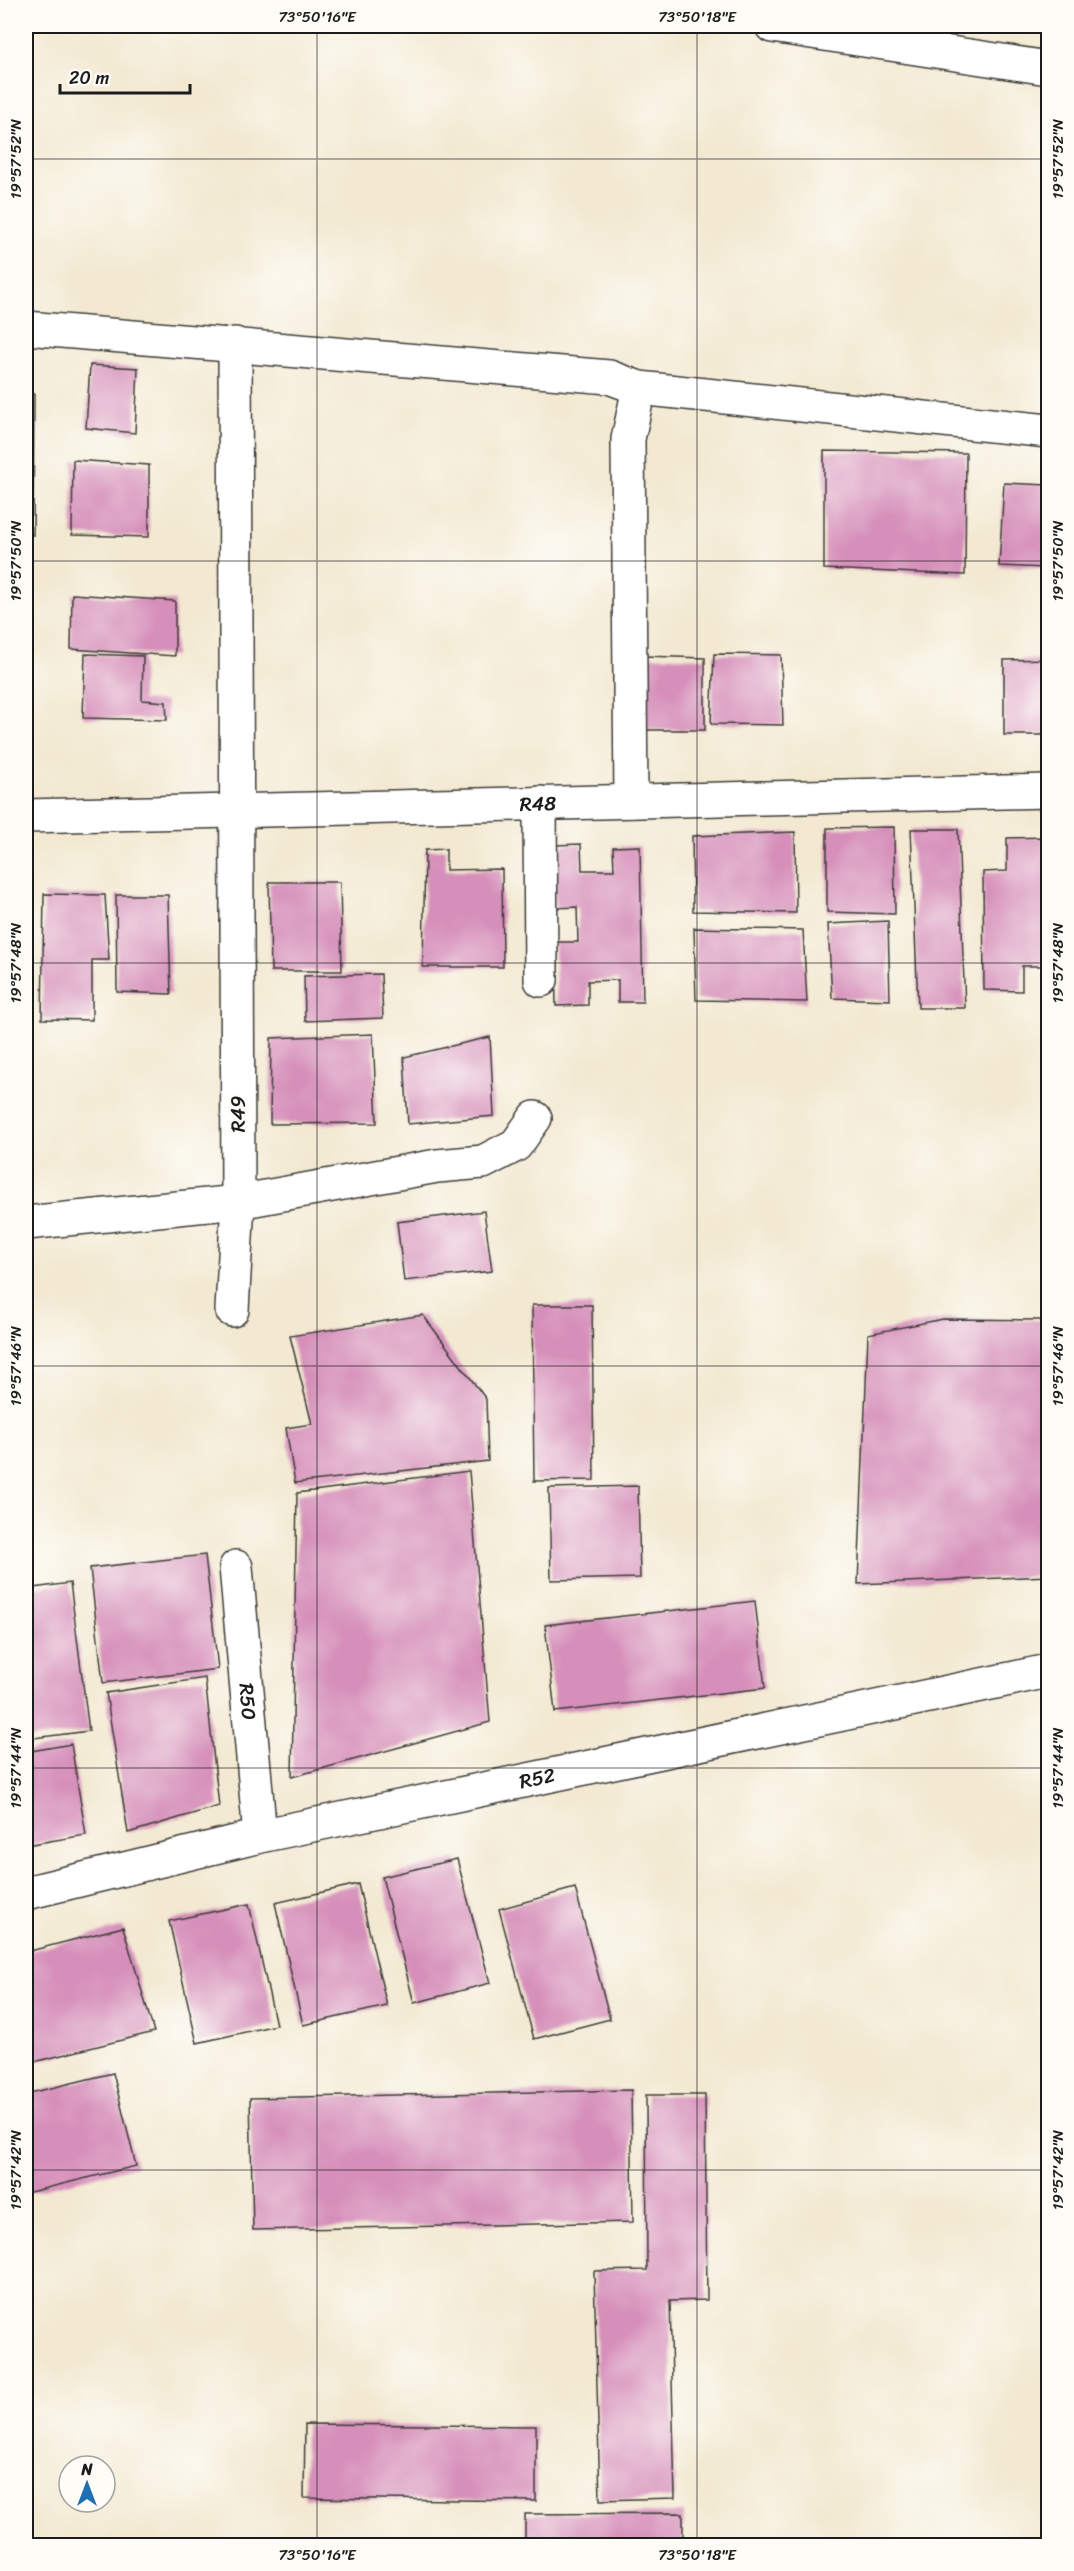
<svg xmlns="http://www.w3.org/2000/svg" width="1074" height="2571" viewBox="0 0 1074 2571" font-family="Sriracha,sans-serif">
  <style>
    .building { fill: #d68fba }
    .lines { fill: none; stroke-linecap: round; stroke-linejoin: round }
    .street-casing { stroke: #3c3b37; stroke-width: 36 }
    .street { stroke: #fff; stroke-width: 33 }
    .ticks { fill: none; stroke: #1c1c1c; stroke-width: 1.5; stroke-opacity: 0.45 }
    .labels { text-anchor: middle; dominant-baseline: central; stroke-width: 5; stroke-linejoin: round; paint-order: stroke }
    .street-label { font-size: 20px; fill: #1c1c1c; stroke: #fdfcf7 }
    .neatline { fill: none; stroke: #1c1c1c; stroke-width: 2 }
    .ticks-label { font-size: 15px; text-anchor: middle; fill: #1c1c1c }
  </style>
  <rect width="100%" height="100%" fill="#fdfcf7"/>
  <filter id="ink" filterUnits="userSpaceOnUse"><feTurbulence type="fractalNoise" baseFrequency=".0167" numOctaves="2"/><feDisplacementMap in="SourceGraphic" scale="12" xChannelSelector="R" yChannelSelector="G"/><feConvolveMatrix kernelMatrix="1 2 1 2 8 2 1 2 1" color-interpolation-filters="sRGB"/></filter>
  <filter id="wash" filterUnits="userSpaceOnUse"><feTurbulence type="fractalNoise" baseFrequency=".008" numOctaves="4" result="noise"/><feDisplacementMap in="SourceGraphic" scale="24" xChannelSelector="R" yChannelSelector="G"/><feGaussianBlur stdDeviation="1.35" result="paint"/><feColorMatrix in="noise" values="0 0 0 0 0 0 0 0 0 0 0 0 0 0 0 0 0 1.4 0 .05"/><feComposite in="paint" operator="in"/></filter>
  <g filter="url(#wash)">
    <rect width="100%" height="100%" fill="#f3e9d2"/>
    <g id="blocks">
      <g class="building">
        <path d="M90 365 138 368 135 433 86 428Z"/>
        <path d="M26 393 34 394 33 535H26Z"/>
        <path d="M824 451 966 453 965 575 824 569Z"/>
        <path d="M73 460 149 465V537L72 535Z"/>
        <path d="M1004 483 1048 485V568L999 566Z"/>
        <path d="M72 594 175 601V656L71 649Z"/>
        <path d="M85 654 143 656 142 700 166 702 167 720 83 718Z"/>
        <path d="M714 654 781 655 783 725 711 724Z"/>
        <path d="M644 656 705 658V730H646Z"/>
        <path d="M1048 659V735H1004V660Z"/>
        <path d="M894 827 895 914 827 912V828Z"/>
        <path d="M911 829H958L965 1008H918Z"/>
        <path d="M795 832 796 913 693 911 692 836Z"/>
        <path d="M1048 837V966H1022V991L984 990 983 872 1007 871V838Z"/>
        <path d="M581 844 582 870H614L613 847 640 846 643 1002H618V980L588 981V1005L556 1006 555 942H578L577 907 555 908 554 845Z"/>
        <path d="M446 849V870L502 869 503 967H423L425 850Z"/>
        <path d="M269 882H340L342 971H271Z"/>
        <path d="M44 894 105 895 109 960H92V1020L42 1019Z"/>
        <path d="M116 895H168L171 994 117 992Z"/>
        <path d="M888 921 890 1000 832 998 828 924Z"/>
        <path d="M694 928 803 930 807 1002 696 1000Z"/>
        <path d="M381 974 383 1018 305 1021 304 976Z"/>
        <path d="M373 1034 377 1123 270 1124 271 1038Z"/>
        <path d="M490 1037 494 1116 408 1124 404 1057Z"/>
        <path d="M484 1211 492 1271 404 1281 397 1222Z"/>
        <path d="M532 1305H592L594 1480 534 1481Z"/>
        <path d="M423 1315 486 1399 488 1461 295 1483 286 1428 312 1424 290 1336Z"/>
        <path d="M943 1319 1041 1320 1048 1341V1576L858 1584 868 1334Z"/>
        <path d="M469 1471 490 1722 292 1777 297 1493Z"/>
        <path d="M638 1486 640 1578 551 1580 549 1488Z"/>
        <path d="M205 1555 218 1669 103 1683 90 1568Z"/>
        <path d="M70 1583 89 1731 26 1739V1589Z"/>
        <path d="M755 1601 765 1688 555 1712 545 1625Z"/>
        <path d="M205 1678 219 1806 128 1833 106 1693Z"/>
        <path d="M71 1744 86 1835 26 1845V1752Z"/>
        <path d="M457 1859 490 1983 414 2003 382 1877Z"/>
        <path d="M358 1884 387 2006 303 2025 275 1903Z"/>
        <path d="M575 1888 610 2019 534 2039 499 1909Z"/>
        <path d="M249 1904 276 2025 197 2043 169 1921Z"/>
        <path d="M123 1927 154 2032 26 2064V1952Z"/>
        <path d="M113 2073 136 2166 26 2193V2094Z"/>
        <path d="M631 2090 633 2222 253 2230 250 2098Z"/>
        <path d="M646 2095H705L707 2300 670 2301 675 2498 600 2500 594 2271 647 2270Z"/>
        <path d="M305 2424 536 2426V2501L304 2498Z"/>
        <path d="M683 2513V2546H525V2514Z"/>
      </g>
    </g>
  </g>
  <g filter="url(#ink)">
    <use href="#blocks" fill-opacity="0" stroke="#3c3b37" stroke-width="1.5"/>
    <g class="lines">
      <g class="street-casing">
        <g id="street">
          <path d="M772 26 1048 68"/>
          <path d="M26 328 609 377 639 388 1048 431"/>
          <path d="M631 801 628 439 639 388"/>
          <path d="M540 803 541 980"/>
          <path id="s1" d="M26 816 1048 791"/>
          <path d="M26 1223 238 1202 235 344"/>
          <path d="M232 1310 238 1202 437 1166 483 1162 516 1145 535 1118"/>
          <path id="s2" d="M236 1567 260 1836"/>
          <path id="s3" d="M26 1893 260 1836 1048 1671"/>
        </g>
      </g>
      <use href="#street" class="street"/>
    </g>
  </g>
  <path class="ticks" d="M317 26V2546M697 26V2546M26 159H1048M26 561H1048M26 963H1048M26 1366H1048M26 1768H1048M26 2170H1048"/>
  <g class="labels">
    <g class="street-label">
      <text stroke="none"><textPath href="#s1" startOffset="512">R48</textPath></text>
      <text transform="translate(238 1114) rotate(-91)">R49</text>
      <text stroke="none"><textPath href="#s2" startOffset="135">R50</textPath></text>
      <text stroke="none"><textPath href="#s3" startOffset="524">R52</textPath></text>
    </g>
  </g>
  <rect width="1074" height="2571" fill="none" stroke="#fdfcf7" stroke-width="66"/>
  <g transform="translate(87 2484)"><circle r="28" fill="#fdfcf7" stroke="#a3a29f" stroke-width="1.5"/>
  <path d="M0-4.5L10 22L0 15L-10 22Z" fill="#1f6fb2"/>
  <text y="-9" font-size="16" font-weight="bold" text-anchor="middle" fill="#1c1c1c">N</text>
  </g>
  <path d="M60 84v9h130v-9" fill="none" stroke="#1c1c1c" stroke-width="3"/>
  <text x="69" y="84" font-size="18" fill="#1c1c1c" stroke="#fdfcf7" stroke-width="4.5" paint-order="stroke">20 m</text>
  <rect x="33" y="33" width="1008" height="2505" class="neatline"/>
  <g class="ticks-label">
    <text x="317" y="22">73°50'16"E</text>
    <text x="697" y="22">73°50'18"E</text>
    <text transform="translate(16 159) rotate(-90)" y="5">19°57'52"N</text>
    <text transform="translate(1058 159) rotate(-90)" y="5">19°57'52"N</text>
    <text transform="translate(16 561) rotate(-90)" y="5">19°57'50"N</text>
    <text transform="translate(1058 561) rotate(-90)" y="5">19°57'50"N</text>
    <text transform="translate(16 963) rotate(-90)" y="5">19°57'48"N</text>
    <text transform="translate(1058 963) rotate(-90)" y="5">19°57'48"N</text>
    <text transform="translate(16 1366) rotate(-90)" y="5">19°57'46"N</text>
    <text transform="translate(1058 1366) rotate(-90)" y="5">19°57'46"N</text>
    <text transform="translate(16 1768) rotate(-90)" y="5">19°57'44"N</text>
    <text transform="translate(1058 1768) rotate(-90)" y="5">19°57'44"N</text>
    <text transform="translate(16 2170) rotate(-90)" y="5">19°57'42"N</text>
    <text transform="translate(1058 2170) rotate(-90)" y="5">19°57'42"N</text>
    <text x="317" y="2560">73°50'16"E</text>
    <text x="697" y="2560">73°50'18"E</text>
  </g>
</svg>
